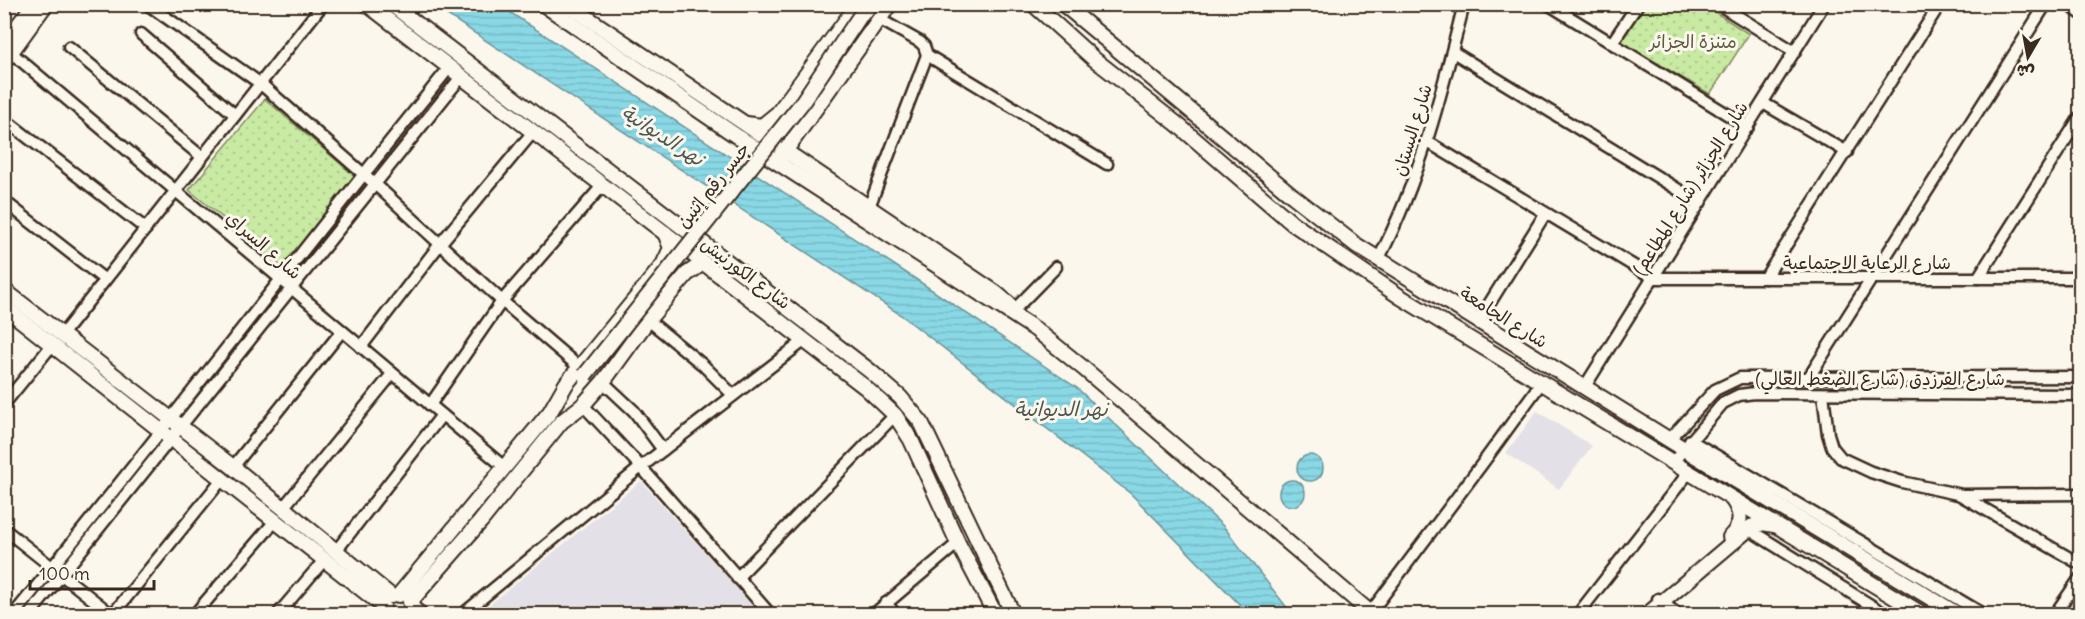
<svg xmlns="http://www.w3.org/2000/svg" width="2085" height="619" viewBox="0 0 2085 619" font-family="Delius,'Playpen Sans Arabic',sans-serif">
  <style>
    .built { fill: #e4e0e7 }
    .park { fill: url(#park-dots); stroke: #828a60; stroke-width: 1.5 }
    .water { fill: url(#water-rules); stroke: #6a9296; stroke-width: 1.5 }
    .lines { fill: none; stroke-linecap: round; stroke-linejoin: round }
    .minor-casing { stroke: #3b2a1e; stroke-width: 15 }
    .major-casing { stroke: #3b2a1e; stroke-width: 18 }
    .minor { stroke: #fbf7ec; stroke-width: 10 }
    .major { stroke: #fbf7ec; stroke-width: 14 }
    .major-bridge-casing { stroke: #3b2a1e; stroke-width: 18; stroke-linecap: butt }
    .major-bridge { stroke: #fbf7ec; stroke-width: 14 }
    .labels { text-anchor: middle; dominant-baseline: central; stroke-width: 6; stroke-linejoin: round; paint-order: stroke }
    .park-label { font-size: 18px; fill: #5e5a3f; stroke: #fbf7ec }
    .street-label { font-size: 18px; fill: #3b2a1e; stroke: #fbf7ec }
    .water-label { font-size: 20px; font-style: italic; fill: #4e5650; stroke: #fbf7ec }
  </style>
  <defs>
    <pattern id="park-dots" width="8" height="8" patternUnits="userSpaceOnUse" patternTransform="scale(1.5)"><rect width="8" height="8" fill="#c9eaa3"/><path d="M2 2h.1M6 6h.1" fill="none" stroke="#aec98c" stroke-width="1.8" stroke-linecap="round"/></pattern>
    <pattern id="water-rules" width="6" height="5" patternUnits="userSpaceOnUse" patternTransform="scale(1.5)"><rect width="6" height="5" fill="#89d8e6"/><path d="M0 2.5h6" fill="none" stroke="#77bac5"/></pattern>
  </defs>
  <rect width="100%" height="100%" fill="#fbf7ec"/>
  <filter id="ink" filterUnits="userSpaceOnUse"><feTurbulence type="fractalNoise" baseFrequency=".0167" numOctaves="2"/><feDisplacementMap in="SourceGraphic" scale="12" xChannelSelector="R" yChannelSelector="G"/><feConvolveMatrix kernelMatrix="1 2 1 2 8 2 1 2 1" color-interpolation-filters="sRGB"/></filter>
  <g filter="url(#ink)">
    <g class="built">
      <path d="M1537 411 1592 446 1559 489 1506 453Z"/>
      <path d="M641 481 760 614H478Z"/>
    </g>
    <g class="park">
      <path d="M1644 5H1704L1749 34 1710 94 1621 42Z"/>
      <path d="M265 99 357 178 288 272 189 190Z"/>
    </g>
    <g class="water">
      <path d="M432 5H499L920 282 1077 388 1224 527 1292 614H1246L1241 606 1131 494 901 315Z"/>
      <circle cx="1310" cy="468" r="13"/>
      <circle cx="1292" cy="493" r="13"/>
    </g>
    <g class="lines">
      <g class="minor-casing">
        <g id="minor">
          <path d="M147 4 261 84 376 185 502 301 579 367"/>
          <path d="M1548 4 1748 127"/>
          <path d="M1718 4 1795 52"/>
          <path d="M2068 4 2080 13"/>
          <path d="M141 34 235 115"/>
          <path d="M1612 43 1638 4"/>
          <path d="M69 47 202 157"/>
          <path d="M7 49 503 466"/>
          <path d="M1453 52 1700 203"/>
          <path d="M927 55 1107 164"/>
          <path d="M1763 103 1847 152"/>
          <path d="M4 119 146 229"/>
          <path d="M1426 141 1654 278H2080"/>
          <path d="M4 201 105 280"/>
          <path d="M869 207 927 55 924 46 920 42 879 19"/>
          <path d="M1378 260C1420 180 1442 92 1464 4"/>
          <path d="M1765 278 1940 4"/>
          <path d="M1978 278 2080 117"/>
          <path d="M1015 309 1056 267"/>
          <path d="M648 320 703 365 733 395"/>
          <path d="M1478 322 1545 214"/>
          <path d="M61 336 323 4"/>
          <path d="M361 347 440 244 533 132"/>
          <path d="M1809 377 2046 4"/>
          <path d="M603 382 634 411 663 450"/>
          <path d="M1584 388 1824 4"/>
          <path d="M1823 394 1828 434 1832 447 1841 458 1871 472 1902 482 1962 495 2080 494"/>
          <path d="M4 404 52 345"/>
          <path d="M430 405 502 301 602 186"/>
          <path d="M583 405 641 467 770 614"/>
          <path d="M1669 440 1715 390 1740 378 2080 377"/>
          <path d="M1690 440 1983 614"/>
          <path d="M1673 462 1723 403 1739 395 1755 393 2080 395"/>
          <path d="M233 467 341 332"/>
          <path d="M1962 496 2080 564"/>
          <path d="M283 508 392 374"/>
          <path d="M4 529 111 614"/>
          <path d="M1748 529 1885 614"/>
          <path d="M336 551 442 415"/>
          <path d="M737 578 895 415"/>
          <path d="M1658 599 1677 614"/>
          <path d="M886 603 895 614"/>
          <path d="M1370 613 1482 464 1541 383"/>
          <path d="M14 614C162 434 302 249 449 68"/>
          <path d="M30 614 461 77"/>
          <path d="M113 614 223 478"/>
          <path d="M195 614 276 520"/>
          <path d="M278 614 325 559"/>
          <path d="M463 614 641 467 805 340"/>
          <path d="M874 614 958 543"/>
          <path d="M1578 614 1689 472"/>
          <path d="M2055 614 2080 578"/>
        </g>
      </g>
      <g class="major-casing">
        <g id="major">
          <path d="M367 4 865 387 895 415 911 440 958 543 995 614"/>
          <path d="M391 4 870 371 900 397 921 422 1013 614"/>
          <path d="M543 4 738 137 1035 329 1082 367 1372 614"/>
          <path d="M567 4 996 293 1009 304"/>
          <path d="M1033 4 1094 59 1177 124 1292 223 1399 296 1922 614"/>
          <path d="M1063 4 1293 196 1356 245 1684 449 1957 614"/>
          <path d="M4 44 34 4"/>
          <path d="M4 62 46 4"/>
          <path d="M746 124 762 126 778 113 858 4"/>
          <path d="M781 157 890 4"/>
          <path d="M4 290 233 467 391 596"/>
          <path d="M4 307 383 606"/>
          <path d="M1730 537C1743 524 1742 513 1732 499"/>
          <path d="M399 595 550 412 566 384 663 265 671 248 665 233"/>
          <path d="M410 602 481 521 561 422 583 405 603 382 648 320 687 274 703 263"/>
          <path d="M412 608 420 614"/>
          <path d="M1648 614 1751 527 1763 523 1774 525"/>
        </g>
      </g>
      <use href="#minor" class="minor"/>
      <use href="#major" class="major"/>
      <g class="major-bridge-casing">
        <path id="major-bridge" d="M585 375 801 104 862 13"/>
      </g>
      <use href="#major-bridge" class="major-bridge"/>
    </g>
  </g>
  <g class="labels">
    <g class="park-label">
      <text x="1693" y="41">متنزة الجزائر</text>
    </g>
    <g class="street-label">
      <text transform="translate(1412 130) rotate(-73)">شارع البستان</text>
      <text transform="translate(713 185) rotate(-51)">جسر رقم إثنين</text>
      <text transform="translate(1690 188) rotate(-58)">شارع الجزائر (شارع المطاعم)</text>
      <text transform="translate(264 245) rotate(41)">شارع السراي</text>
      <text x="1867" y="262">شارع الرعاية الاجتماعية</text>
      <text transform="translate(746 273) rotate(37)">شارع الكورنيش</text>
      <text transform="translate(1504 317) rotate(32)">شارع الجامعة</text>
      <text x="1880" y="378">شارع الفرزدق (شارع الضغط العالي)</text>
    </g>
    <g class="water-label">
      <text transform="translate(663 135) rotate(33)">نهر الديوانية</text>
      <text x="1061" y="408">نهر الديوانية</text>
    </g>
  </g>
  <rect width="2085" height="619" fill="none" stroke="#fbf7ec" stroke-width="24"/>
  <rect x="12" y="12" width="2061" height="595" fill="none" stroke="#3b2a1e" stroke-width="2" filter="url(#ink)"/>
  <g transform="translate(2028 57) rotate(190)" stroke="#fbf7ec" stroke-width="4.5" paint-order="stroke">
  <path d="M0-4.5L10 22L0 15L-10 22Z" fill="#3b2a1e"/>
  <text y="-9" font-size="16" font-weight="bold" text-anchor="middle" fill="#3b2a1e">ش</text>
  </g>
  <path d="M30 580v9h124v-9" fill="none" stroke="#3b2a1e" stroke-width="3"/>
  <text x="39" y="580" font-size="18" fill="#3b2a1e" stroke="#fbf7ec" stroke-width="4.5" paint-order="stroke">100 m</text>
</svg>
